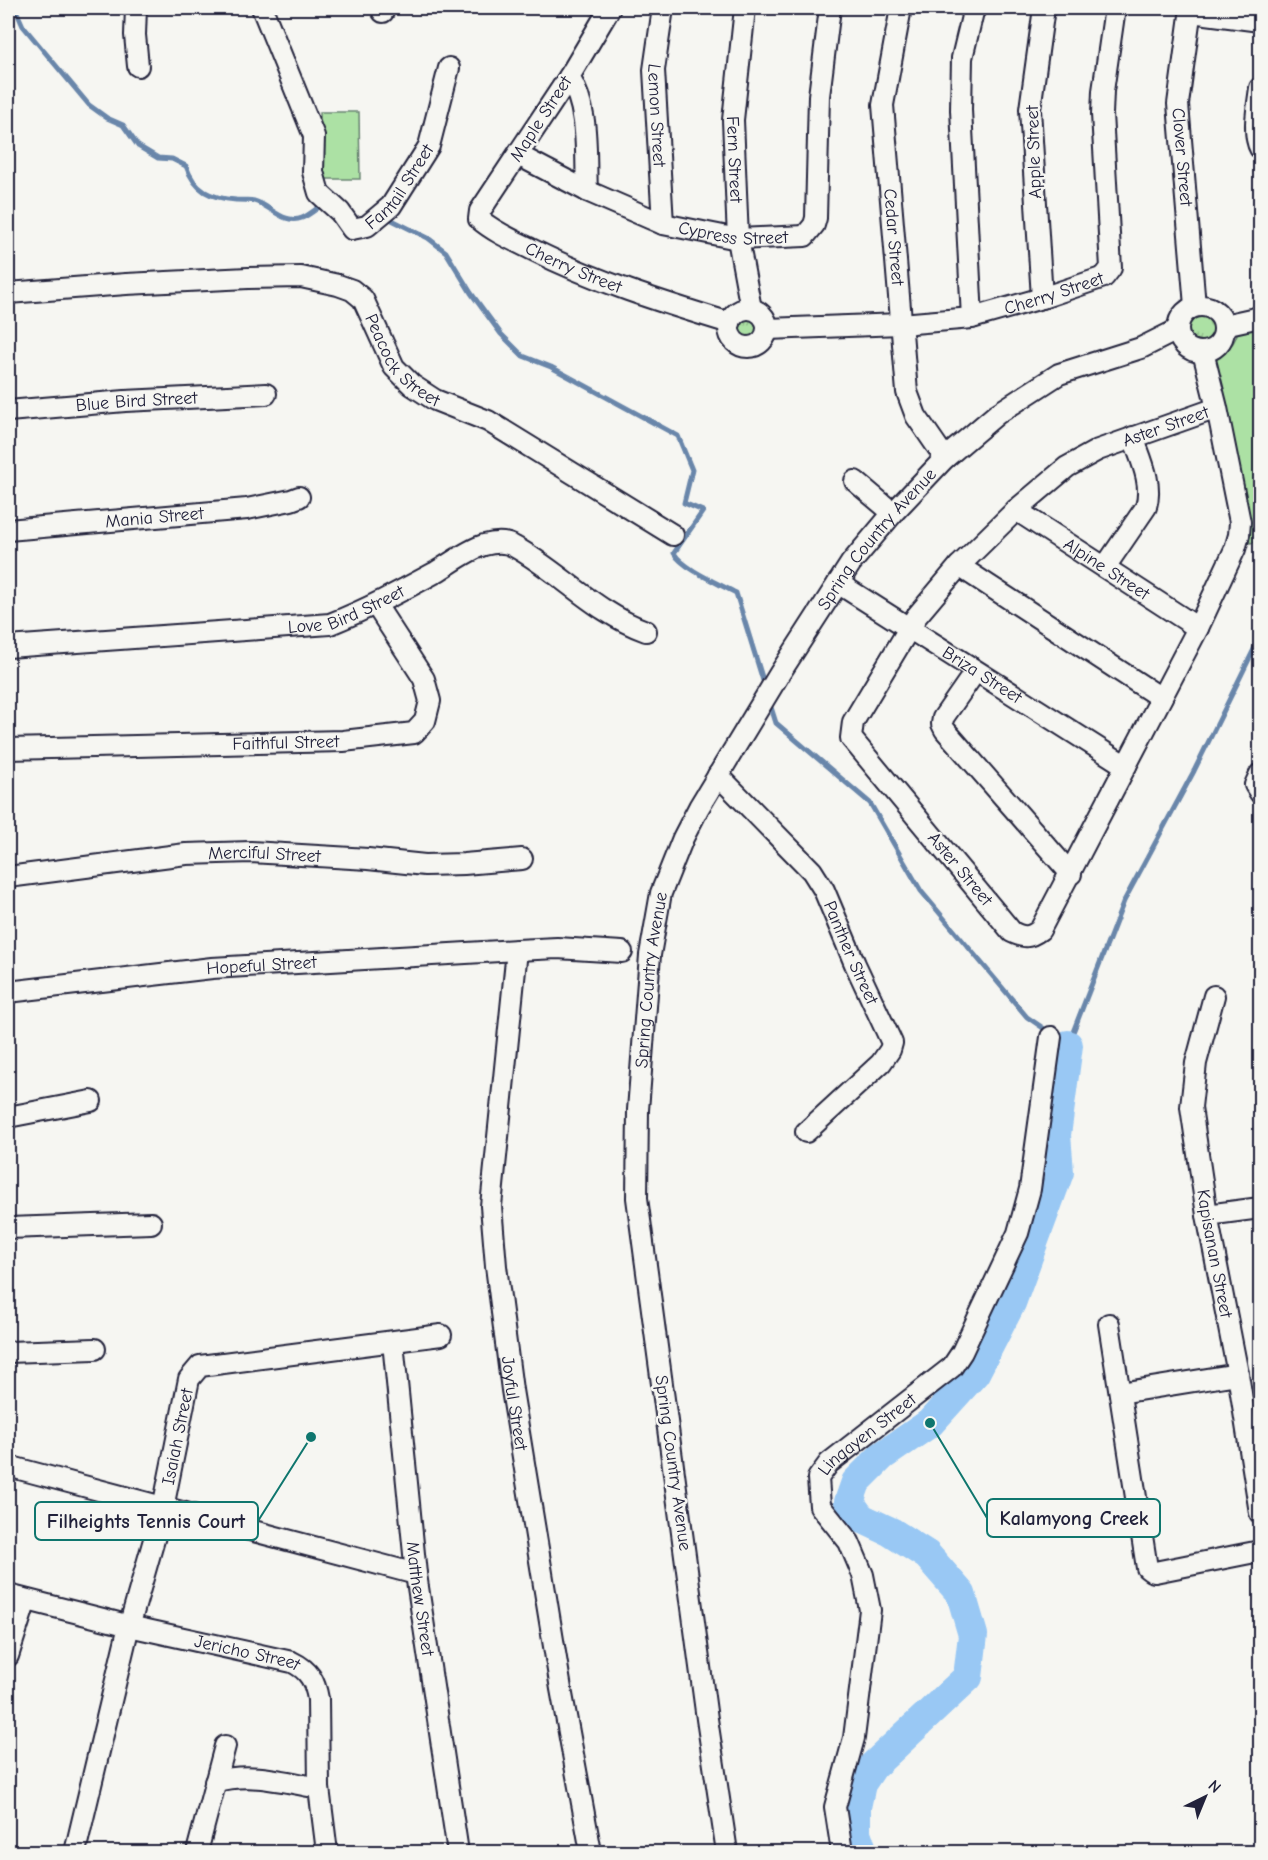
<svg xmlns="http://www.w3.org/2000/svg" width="1268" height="1860" viewBox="0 0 1268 1860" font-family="'Comic Neue',sans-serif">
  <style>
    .grass { fill: url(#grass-tufts); stroke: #678270; stroke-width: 1.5 }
    .park { fill: #ace1a4; stroke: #678270; stroke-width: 1.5 }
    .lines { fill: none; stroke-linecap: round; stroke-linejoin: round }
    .stream { stroke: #6986aa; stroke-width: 5 }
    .river { stroke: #99c8f4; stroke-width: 30 }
    .minor-casing { stroke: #22223b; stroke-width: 24 }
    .minor { stroke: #f6f6f2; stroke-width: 20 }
    .labels { text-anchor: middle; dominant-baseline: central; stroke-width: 5; stroke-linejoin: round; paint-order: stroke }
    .street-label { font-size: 18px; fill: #22223b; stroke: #f6f6f2 }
    .leader { fill: none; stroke: #0f766e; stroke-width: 2 }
    .callout-dot { fill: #0f766e; stroke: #f6f6f2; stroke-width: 2 }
    .callout { fill: #f6f6f2; stroke: #0f766e; stroke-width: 2 }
    .callout-label { font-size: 20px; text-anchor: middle; font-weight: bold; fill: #22223b }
  </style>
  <defs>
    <pattern id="grass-tufts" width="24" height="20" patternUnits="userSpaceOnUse" patternTransform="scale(1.5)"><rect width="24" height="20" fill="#ace1a4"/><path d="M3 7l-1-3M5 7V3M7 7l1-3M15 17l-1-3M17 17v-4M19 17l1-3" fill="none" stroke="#94c18e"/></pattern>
  </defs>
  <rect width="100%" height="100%" fill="#f6f6f2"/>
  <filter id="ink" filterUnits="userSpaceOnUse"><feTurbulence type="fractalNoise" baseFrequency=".0167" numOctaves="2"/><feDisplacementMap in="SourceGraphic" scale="12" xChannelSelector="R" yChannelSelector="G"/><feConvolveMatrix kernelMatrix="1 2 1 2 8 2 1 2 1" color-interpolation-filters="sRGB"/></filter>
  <g filter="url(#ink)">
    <g class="grass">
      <circle cx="1201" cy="328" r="21"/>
      <circle cx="748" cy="329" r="16"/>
    </g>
    <g class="park">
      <path d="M320 112H359L360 179H322Z"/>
      <path d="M1260 327V541L1250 543 1215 356C1229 350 1234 345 1238 331Z"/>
    </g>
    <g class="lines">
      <g class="stream">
        <path d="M15 8 23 26 89 105 107 118 123 125 138 146 158 158 172 159 186 166C195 191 210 198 236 200 241 200 249 200 254 201 270 205 283 225 302 218 310 215 318 207 325 203"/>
        <path d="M390 219 428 238 446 252 471 293 501 334 523 356 551 367 678 436 692 470 684 503 703 511 674 553C683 569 720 584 736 593L765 687"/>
        <path d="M769 701 776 723 870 803 921 891 1027 1017 1068 1045 1124 901 1194 771 1260 637"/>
      </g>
      <path class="river" d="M863 1852 856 1833V1807L861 1784 873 1766 968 1677 973 1635 961 1594 927 1555 891 1532 861 1518 849 1502 856 1482 882 1456 930 1423 975 1373 1011 1303 1059 1172 1056 1135 1068 1045"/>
      <g class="minor-casing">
        <g id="minor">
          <path d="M136 8 135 35 138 66"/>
          <path id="s1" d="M262 8 314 136 313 172 319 193 340 212 352 229 367 226 391 206 429 146 449 68"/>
          <path d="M383 8V12"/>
          <path id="s2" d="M610 8 569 77 480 211 479 219C494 232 513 240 531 249 594 281 661 302 730 323"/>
          <path id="s3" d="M663 8 654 70 663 224"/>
          <path id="s4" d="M745 8 733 120 738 239 751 309"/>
          <path id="s5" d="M901 8 883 105 907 392 916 416 945 458"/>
          <path id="s6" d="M1191 8 1178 104 1195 306"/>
          <path d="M1191 12 1260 21"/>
          <path d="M569 77C590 110 585 152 587 191"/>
          <path d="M1260 88C1258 104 1252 134 1260 148"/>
          <path id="s7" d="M518 155 587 191 663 224 738 239 805 236 814 225 816 218 819 96 830 8"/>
          <path id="s8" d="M8 293 126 284 248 278 301 277 338 285 352 290 363 299 394 367 412 385 435 400 488 421 673 535"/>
          <path d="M1042 298 1030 109 1044 8"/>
          <circle cx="1201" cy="329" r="23"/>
          <circle cx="748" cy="328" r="19"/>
          <path d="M972 318 961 110 962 58 973 12 976 8"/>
          <path d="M1224 325 1260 317"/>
          <path id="s9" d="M767 329 901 324 972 318 1042 298 1104 277 1111 268 1102 114 1103 91 1115 8"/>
          <path id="s10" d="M1203 352 1217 408 1240 522 1239 535 1235 549 1198 628 1040 930C1029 938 1024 938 1012 932L851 738 853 722 916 617 959 566 1016 510 1067 467 1098 450 1217 408"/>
          <path id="s11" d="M8 411 125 401 266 394"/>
          <path d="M855 481 893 513"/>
          <path id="s12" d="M1016 510 1198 628"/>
          <path id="s13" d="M8 530 247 509 291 500 299 497"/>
          <path d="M959 566 1161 698"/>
          <path d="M1105 567 1146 507C1153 483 1141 460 1133 437"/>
          <path id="s14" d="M838 583 1126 766"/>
          <path id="s15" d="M8 647 330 624C368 609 401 591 436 572 451 563 468 550 484 545 495 542 506 541 515 547 559 571 597 614 646 631"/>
          <path d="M975 672 943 718 942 724 945 730 1071 874"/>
          <path id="s16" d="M8 749 343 741 414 733 425 721 430 701 424 679 376 605"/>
          <path d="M1260 774 1255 785 1260 793"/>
          <path id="s17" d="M718 775 812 871 824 890 855 964 892 1043 890 1050 881 1063 806 1132"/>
          <path id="s18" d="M8 877 186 854 251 852 368 859 425 865 464 864 522 859"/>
          <path id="s19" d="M517 950 491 1206 496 1266 512 1390 561 1689 591 1852"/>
          <path id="s20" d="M8 992 212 968 517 950 557 948 622 952"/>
          <path id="s21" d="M1214 996 1196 1063 1191 1107 1207 1215 1238 1374 1260 1513"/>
          <path d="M8 1117 91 1101"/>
          <path d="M1207 1215 1260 1208"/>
          <path d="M8 1228 151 1223"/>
          <path d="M1109 1324 1147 1568 1151 1571 1155 1572 1260 1551"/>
          <path id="s22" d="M393 1342 416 1574 458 1852"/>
          <path d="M8 1352 95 1349"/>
          <path d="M1120 1393 1238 1374"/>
          <path d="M8 1466 416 1574"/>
          <path id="s23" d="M8 1595 138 1628 292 1662C309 1670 315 1681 318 1699L319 1788 327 1852"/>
          <path d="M8 1656 26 1600"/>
          <path d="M215 1782C249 1771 285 1782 319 1788"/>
          <path id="s24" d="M75 1852 127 1634 163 1508 189 1379 200 1366 441 1335"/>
          <path d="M197 1852 225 1746"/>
          <path id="s25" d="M727 1852 707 1719 637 1198 638 1110 650 955 661 893 683 838 699 807 780 673 851 563 893 513 945 458 997 414 1059 374 1141 348 1177 330"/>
          <path id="s26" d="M842 1852 835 1807 854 1738 870 1610 863 1575 849 1542 820 1506 818 1478 829 1463 952 1367 962 1352 1018 1233 1030 1189 1051 1037"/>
        </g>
      </g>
      <use href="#minor" class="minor"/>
    </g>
  </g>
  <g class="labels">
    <g class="street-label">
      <text stroke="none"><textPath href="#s3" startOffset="108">Lemon Street</textPath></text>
      <text transform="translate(541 119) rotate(-57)">Maple Street</text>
      <text transform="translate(1034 152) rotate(-92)">Apple Street</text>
      <text stroke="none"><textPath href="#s6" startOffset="150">Clover Street</textPath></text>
      <text stroke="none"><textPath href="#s4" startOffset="152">Fern Street</textPath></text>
      <text stroke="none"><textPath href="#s1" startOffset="312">Fantail Street</textPath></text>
      <text stroke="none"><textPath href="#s7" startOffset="232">Cypress Street</textPath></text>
      <text stroke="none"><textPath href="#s5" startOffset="231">Cedar Street</textPath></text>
      <text stroke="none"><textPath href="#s2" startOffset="356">Cherry Street</textPath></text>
      <text stroke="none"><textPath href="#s9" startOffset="291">Cherry Street</textPath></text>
      <text stroke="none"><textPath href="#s8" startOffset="435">Peacock Street</textPath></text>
      <text stroke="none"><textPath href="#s11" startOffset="129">Blue Bird Street</textPath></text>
      <text stroke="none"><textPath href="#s10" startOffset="1371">Aster Street</textPath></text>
      <text stroke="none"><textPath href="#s13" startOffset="147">Mania Street</textPath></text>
      <text stroke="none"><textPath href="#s25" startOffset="1383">Spring Country Avenue</textPath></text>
      <text stroke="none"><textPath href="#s12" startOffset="108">Alpine Street</textPath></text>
      <text stroke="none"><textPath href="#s15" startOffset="342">Love Bird Street</textPath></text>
      <text stroke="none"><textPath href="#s14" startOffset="171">Briza Street</textPath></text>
      <text stroke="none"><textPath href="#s16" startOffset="278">Faithful Street</textPath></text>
      <text stroke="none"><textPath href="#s18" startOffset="258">Merciful Street</textPath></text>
      <text transform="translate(960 869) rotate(50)">Aster Street</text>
      <text stroke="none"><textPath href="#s17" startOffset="225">Panther Street</textPath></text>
      <text stroke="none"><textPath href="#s20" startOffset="255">Hopeful Street</textPath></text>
      <text stroke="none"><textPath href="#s25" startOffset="879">Spring Country Avenue</textPath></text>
      <text stroke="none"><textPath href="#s21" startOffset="262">Kapisanan Street</textPath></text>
      <text stroke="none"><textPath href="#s19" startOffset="456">Joyful Street</textPath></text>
      <text stroke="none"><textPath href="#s24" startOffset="428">Isaiah Street</textPath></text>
      <text stroke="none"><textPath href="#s26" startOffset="458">Lingayen Street</textPath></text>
      <text transform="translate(673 1463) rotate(82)">Spring Country Avenue</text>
      <text stroke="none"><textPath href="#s22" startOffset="258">Matthew Street</textPath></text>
      <text stroke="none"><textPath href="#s23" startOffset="246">Jericho Street</textPath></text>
    </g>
  </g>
  <path class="leader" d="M930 1423L987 1518M311 1437L258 1521"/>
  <g class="callout-dot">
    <circle cx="930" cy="1423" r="6"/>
    <circle cx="311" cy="1437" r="6"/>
  </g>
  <g class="callout">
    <rect x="987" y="1499" width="173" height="38" rx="6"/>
    <rect x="35" y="1502" width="223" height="38" rx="6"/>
  </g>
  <g class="callout-label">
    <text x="1074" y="1525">Kalamyong Creek</text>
    <text x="146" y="1528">Filheights Tennis Court</text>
  </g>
  <rect width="1268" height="1860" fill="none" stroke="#f6f6f2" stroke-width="30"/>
  <rect x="15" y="15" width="1238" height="1830" fill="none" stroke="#22223b" stroke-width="2" filter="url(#ink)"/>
  <g transform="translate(1205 1797) rotate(43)" stroke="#f6f6f2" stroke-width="4.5" paint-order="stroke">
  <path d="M0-4.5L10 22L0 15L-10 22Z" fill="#22223b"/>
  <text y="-9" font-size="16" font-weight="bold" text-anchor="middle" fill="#22223b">N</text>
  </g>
</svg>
